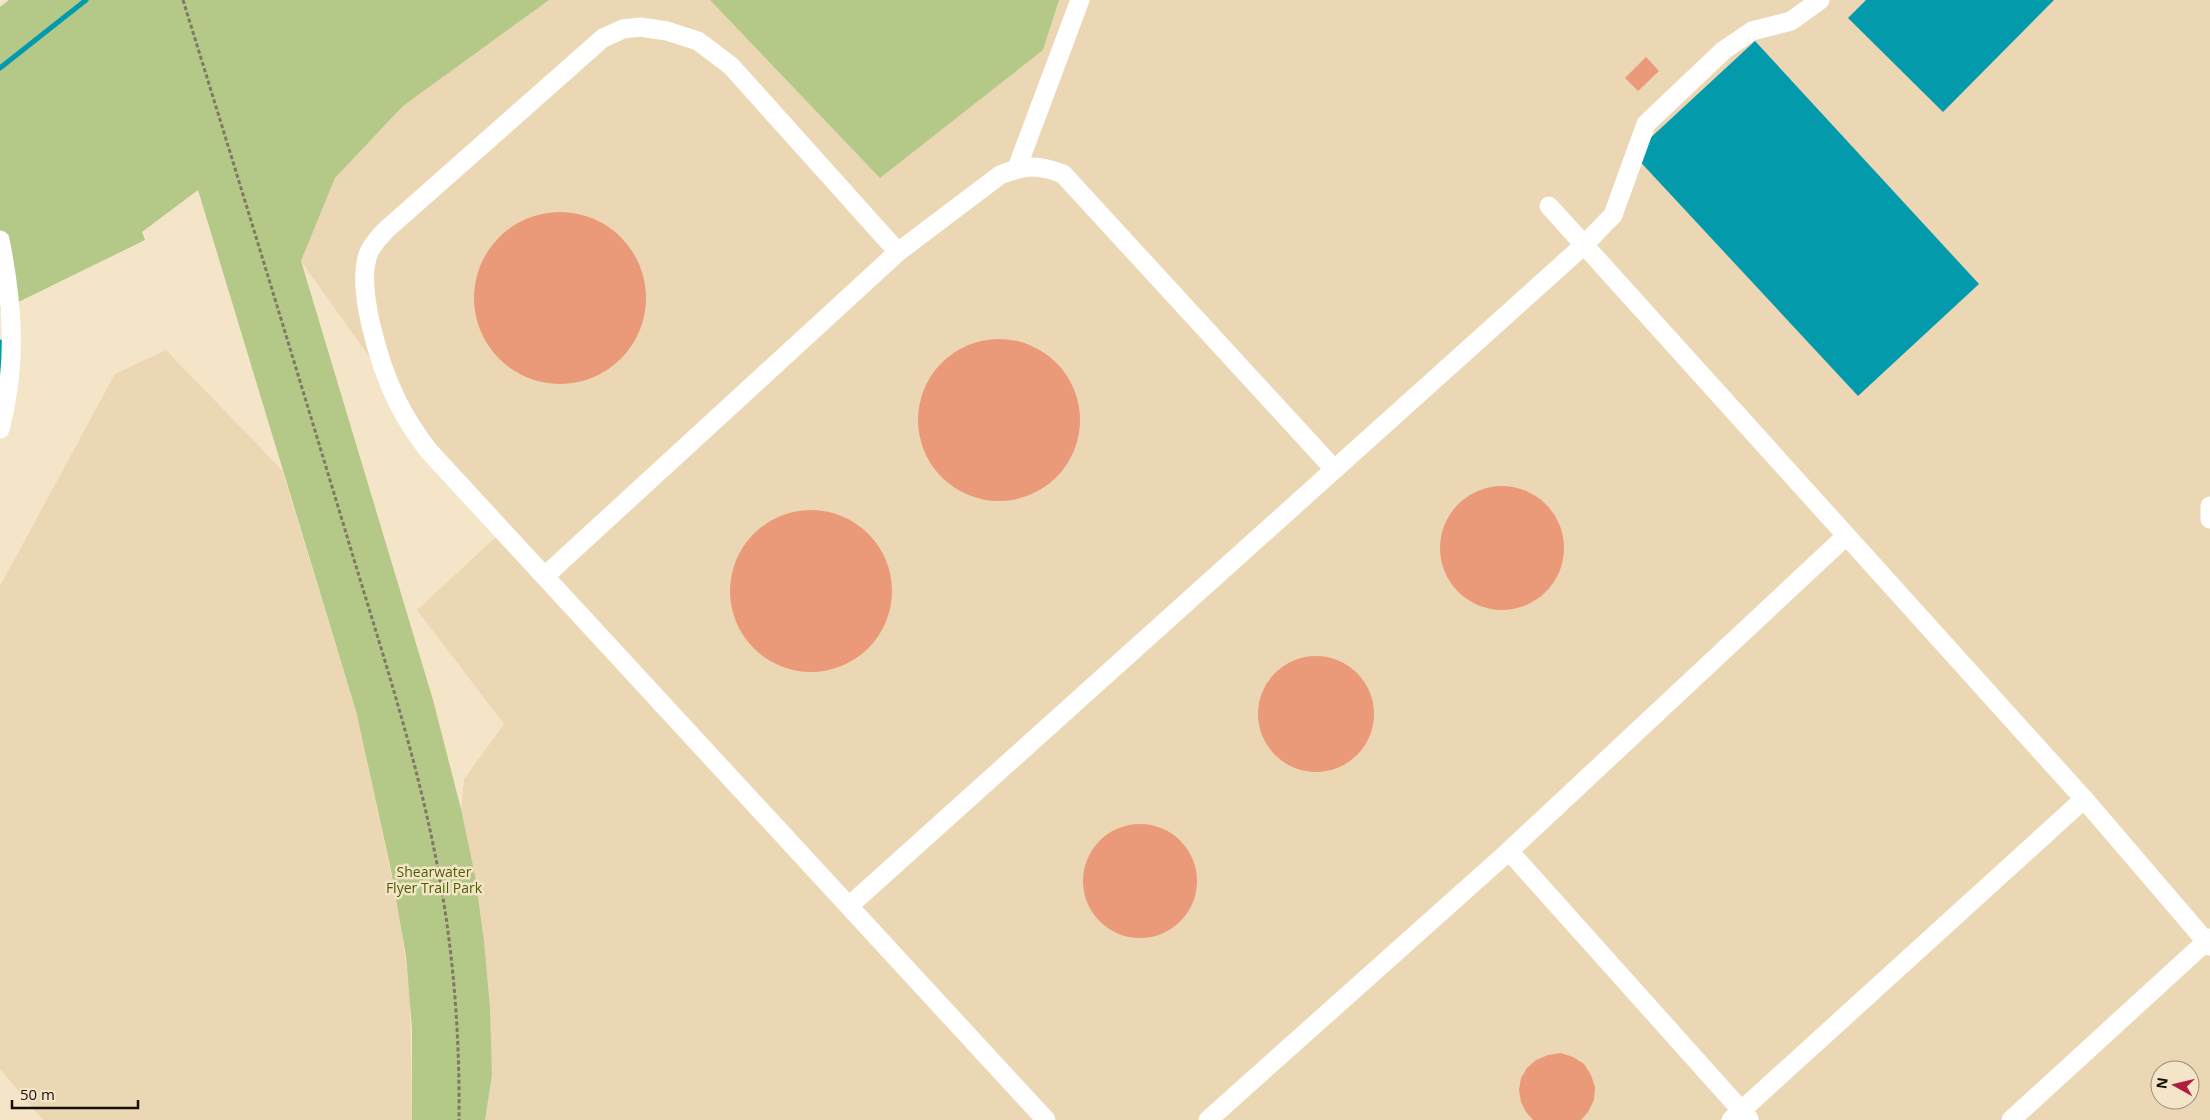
<svg xmlns="http://www.w3.org/2000/svg" width="2210" height="1120" viewBox="0 0 2210 1120" font-family="'Open Sans',sans-serif">
  <style>
    .built { fill: #ecd7b4; fill-rule: evenodd }
    .green { fill: #b4c887 }
    .water { fill: #039aac }
    .lines { fill: none; stroke-linecap: round; stroke-linejoin: round }
    .stream { stroke: #039aac; stroke-width: 5 }
    .building { fill: #eb9a79 }
    .path { stroke: #827764; stroke-width: 3; stroke-dasharray: 4 2.5; stroke-linecap: butt }
    .minor { stroke: #fff; stroke-width: 19 }
    .labels { text-anchor: middle; dominant-baseline: central; stroke-width: 5; stroke-linejoin: round; paint-order: stroke }
    .park-label { font-size: 14px; fill: #4c5f00; stroke: #f5e5c8 }
  </style>
  <rect width="100%" height="100%" fill="#f5e5c8"/>
  <g class="built">
    <path d="M549 0H710L880 177 1043 50 1059 0H2210V1120H485L492 1075 490 1008 484 941 475 875 461 809 464 779 504 724 417 610 497 536 301 261 335 178 403 106ZM2160 1070H2190V1100H2160Z"/>
    <path d="M166 350 282 470 356 711 399 911 410 994 412 1120H43L0 1069V586L115 374Z"/>
  </g>
  <g class="green">
    <path d="M9 0H549L403 106 335 178 301 261 433 700 461 809 475 875 484 941 490 1008 492 1075 485 1120H412V1028L406 956 391 870 356 711 198 190 142 232 145 240 0 311V7Z"/>
    <path d="M710 0H1059L1043 50 880 178Z"/>
  </g>
  <g class="water">
    <path d="M1866 0H2054L1943 112 1848 18Z"/>
    <path d="M1755 41 1979 284 1858 396 1633 154Z"/>
  </g>
  <g class="lines">
    <g class="stream">
      <path d="M0 68 86 0"/>
      <path d="M0 342 2 365 0 375"/>
    </g>
  </g>
  <g class="building">
    <path d="M1646 57 1659 71 1638 91 1625 78Z"/>
    <circle cx="560" cy="298" r="86"/>
    <circle cx="999" cy="420" r="81"/>
    <circle cx="1502" cy="548" r="62"/>
    <circle cx="811" cy="591" r="81"/>
    <circle cx="1316" cy="714" r="58"/>
    <circle cx="1140" cy="881" r="57"/>
    <path d="M1561 1053 1573 1057 1584 1064 1591 1075 1595 1087 1594 1100 1588 1112 1581 1120H1533L1526 1112 1521 1102 1519 1090 1521 1078 1527 1068 1536 1060 1548 1055Z"/>
  </g>
  <g class="lines">
    <path class="path" d="M183 0C237 174 290 348 343 523 376 634 414 746 436 859 453 944 460 1034 459 1120"/>
    <g class="minor">
      <path d="M1017 168 1080 0"/>
      <path d="M1549 206 2084 799 2210 946"/>
      <path d="M0 240C13 304 17 366 0 429"/>
      <path d="M898 252 731 66 698 41 667 31 640 27 623 29 603 38 387 229C381 235 374 243 370 250 353 284 381 368 397 401 406 419 416 434 428 450L1046 1120"/>
      <path d="M2210 506V519"/>
      <path d="M545 576 898 252 1000 175C1026 165 1037 164 1063 174L1334 469"/>
      <path d="M1509 851 1749 1119"/>
      <path d="M849 906 1584 245 1613 215 1646 124 1724 50 1752 31 1791 21 1820 0"/>
      <path d="M1208 1120 1509 851 1846 536"/>
      <path d="M1731 1120 2084 799"/>
      <path d="M2011 1120 2210 938"/>
    </g>
  </g>
  <g class="labels">
    <g class="park-label">
      <text x="434" y="871">Shearwater<tspan x="434" dy="16">Flyer Trail Park</tspan></text>
    </g>
  </g>
  <g transform="translate(2175 1085) rotate(278)"><circle r="24" fill="#f5e5c8" stroke="#9b8f7a"/>
  <path d="M0-4L9 19L0 12L-9 19Z" fill="#b01d43"/>
  <text y="-8" font-size="14" font-weight="bold" text-anchor="middle" fill="#140f05">N</text>
  </g>
  <path d="M12 1100v8h126v-8" fill="none" stroke="#140f05" stroke-width="2.5"/>
  <text x="20" y="1100" font-size="15" fill="#140f05" stroke="#f5e5c8" stroke-width="4" paint-order="stroke">50 m</text>
</svg>
